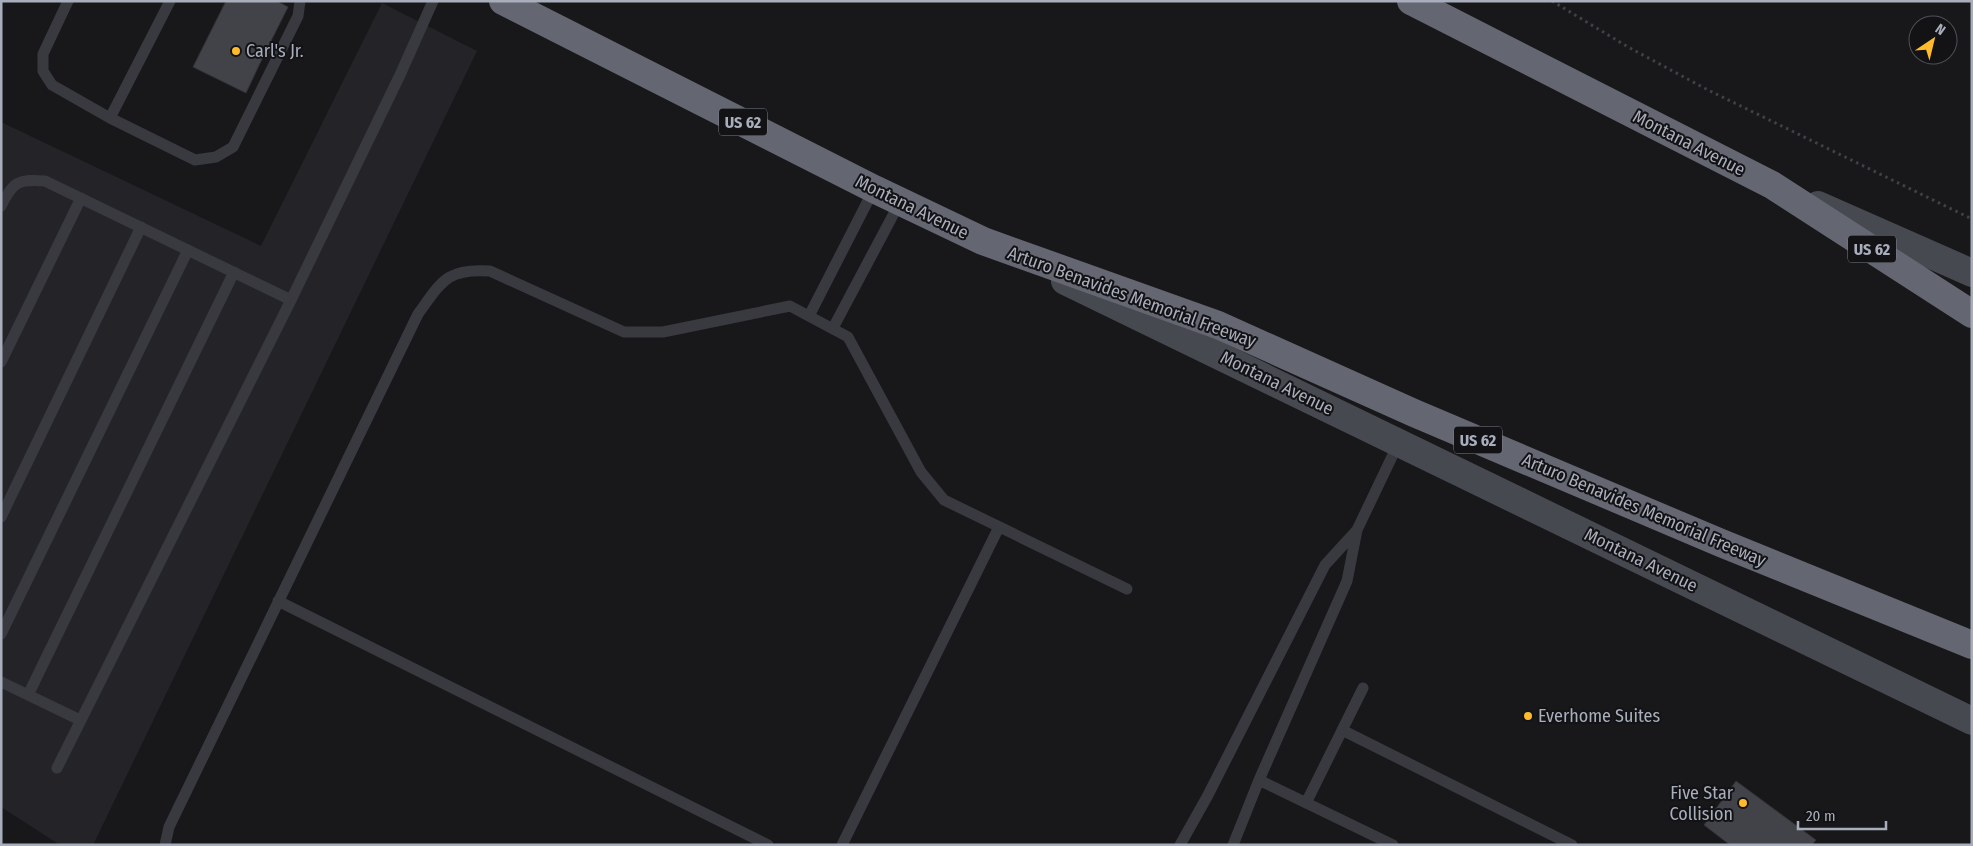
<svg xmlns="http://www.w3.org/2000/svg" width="1973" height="846" viewBox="0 0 1973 846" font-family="'Fira Sans Condensed',sans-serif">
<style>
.built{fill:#242428}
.building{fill:#424348;stroke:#323237}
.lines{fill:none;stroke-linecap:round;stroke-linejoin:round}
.path{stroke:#3e4147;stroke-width:3;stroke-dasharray:2.5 4;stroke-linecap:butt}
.lane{stroke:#393a40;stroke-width:11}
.secondary{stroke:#464950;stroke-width:28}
.highway{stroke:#646771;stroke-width:28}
.poi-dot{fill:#ffbb2b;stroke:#131316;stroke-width:2}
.labels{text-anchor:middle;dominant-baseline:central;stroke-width:4;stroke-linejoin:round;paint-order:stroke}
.shield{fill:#131316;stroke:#7c808a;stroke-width:1}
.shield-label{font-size:16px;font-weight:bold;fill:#a9aebc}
.poi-label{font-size:18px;fill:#a9aebc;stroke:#131316;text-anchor:start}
.street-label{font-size:18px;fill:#a9aebc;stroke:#131316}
</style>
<rect width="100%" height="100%" fill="#18181b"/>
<path class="built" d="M382 3 477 51 93 845H60L1 807V122L261 246Z"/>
<path class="building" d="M226 1H277L288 7 270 43 273 45 267 59 263 57 246 93 193 67Z
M1736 781 1816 840 1812 845H1730L1704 825Z"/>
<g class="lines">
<path class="path" d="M1552 1 1628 47 1708 90 1972 219"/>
<path class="lane" d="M68 1 43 54V71L52 85 110 118 195 160 216 157 233 147 298 16 300 1
M110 118 170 1
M1 206C13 181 19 179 45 181L291 300
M809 316 874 189
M833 328 900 202
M1 362 81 198
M1 517 141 227
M1357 530 1399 442
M278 601 768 845
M1 634 188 250
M1 682 80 720
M28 695 234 272
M1342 730 1572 845
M57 768 291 300 400 75 433 1
M1259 780 1393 845
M1306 803 1363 688
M165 845 169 827 418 314C442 281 447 268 490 271L624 332H663L790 306 848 337 921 472 944 500 1127 589
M842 845 999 527
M1180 845 1207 797 1325 565 1357 530 1347 581 1259 780 1233 845"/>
<path class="secondary" d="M1818 205 1972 273
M1065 281 1972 721"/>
<path class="highway" d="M503 1 874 189 983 241 1218 325 1414 413 1721 543 1972 645
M1411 1 1772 185 1972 314"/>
</g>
<g class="poi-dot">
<circle cx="236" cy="51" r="5"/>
<circle cx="1528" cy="716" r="5"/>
<circle cx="1743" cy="803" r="5"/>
</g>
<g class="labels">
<g class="shield">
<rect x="719" y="108.5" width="48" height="27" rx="4"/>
<rect x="1848" y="235.5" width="48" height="27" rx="4"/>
<rect x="1454" y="426.5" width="48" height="27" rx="4"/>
</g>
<g class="shield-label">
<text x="743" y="122">US 62</text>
<text x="1872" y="249">US 62</text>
<text x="1478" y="440">US 62</text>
</g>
<g class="poi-label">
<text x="246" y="51">Carl's Jr.</text>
<text x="1538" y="716">Everhome Suites</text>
<text x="1733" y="793" text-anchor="end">Five Star<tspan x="1733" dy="21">Collision</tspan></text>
</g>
<g class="street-label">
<text transform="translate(1689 143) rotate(27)">Montana Avenue</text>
<text transform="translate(912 207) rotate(26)">Montana Avenue</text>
<text transform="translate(1132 297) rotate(20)">Arturo Benavides Memorial Freeway</text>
<text transform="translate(1277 383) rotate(26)">Montana Avenue</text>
<text transform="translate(1644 510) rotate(23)">Arturo Benavides Memorial Freeway</text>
<text transform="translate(1641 560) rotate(26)">Montana Avenue</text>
</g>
</g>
<rect width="1973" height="846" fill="none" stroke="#a9aebc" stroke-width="5"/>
<g transform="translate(1933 40) rotate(35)"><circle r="24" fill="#131316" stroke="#4f5158"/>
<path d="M0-4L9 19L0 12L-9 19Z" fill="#ffbb2b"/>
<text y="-8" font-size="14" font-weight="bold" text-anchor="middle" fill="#a9aebc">N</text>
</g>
<path d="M1798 821v8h88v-8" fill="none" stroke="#a9aebc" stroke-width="2.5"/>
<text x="1806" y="821" font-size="15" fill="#a9aebc" stroke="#131316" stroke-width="4" paint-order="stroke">20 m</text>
</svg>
